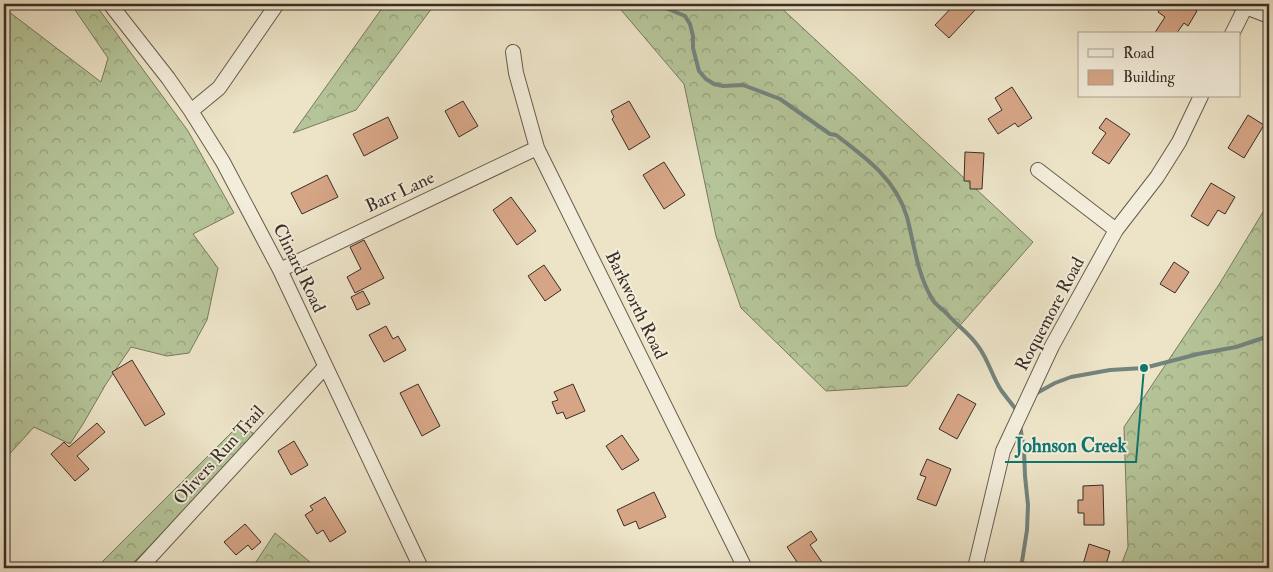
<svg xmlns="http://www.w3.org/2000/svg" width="1273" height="572" viewBox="0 0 1273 572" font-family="'IM FELL Double Pica',serif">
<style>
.forest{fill:url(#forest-crowns);stroke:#777a60}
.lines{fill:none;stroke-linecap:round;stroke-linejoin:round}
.stream{stroke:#73847d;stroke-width:4}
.building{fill:#d6a586;stroke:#392e26}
.street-casing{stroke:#665c4e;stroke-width:16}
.street{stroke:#f3eddb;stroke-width:14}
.labels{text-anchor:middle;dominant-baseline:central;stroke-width:4;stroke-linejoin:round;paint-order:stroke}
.street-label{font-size:18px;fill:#392e26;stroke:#f3eddb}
.leader{fill:none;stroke:#0f766e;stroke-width:2}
.callout-dot{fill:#0f766e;stroke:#f3eddb;stroke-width:2}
.callout-label{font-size:19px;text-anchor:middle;font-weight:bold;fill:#0f766e;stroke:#f3eddb;stroke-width:4;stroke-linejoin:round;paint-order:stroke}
</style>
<defs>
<pattern id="forest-crowns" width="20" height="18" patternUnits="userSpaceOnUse" patternTransform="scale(1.25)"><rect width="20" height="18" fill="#b5c599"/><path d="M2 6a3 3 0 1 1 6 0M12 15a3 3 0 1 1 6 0" fill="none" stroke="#94a07d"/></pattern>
</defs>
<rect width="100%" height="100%" fill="#ede4c8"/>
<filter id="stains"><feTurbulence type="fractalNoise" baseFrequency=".004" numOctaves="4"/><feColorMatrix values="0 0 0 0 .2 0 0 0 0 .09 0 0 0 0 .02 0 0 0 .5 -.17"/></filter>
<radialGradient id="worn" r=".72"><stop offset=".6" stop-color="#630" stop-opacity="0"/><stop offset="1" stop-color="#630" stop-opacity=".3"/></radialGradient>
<path class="forest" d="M71 4H95L188 131 234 213 193 234 218 268 207 320 189 353 167 356 131 347 106 384 83 424 70 444 34 427 4 460V8L101 82 108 58Z
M385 4H435L356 110 293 133Z
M616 4H777L1033 242 907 386 826 391 741 308 716 236 684 84Z
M1269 202V568H1120L1128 547 1124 427 1220 283Z
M239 425 258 436 128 568H96Z
M275 533 310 562 314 568H252Z"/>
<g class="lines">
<path class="stream" d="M656 4 685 16 690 24 693 36V48L699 71 706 79 714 84 723 86 743 85 780 99 830 134 836 135C865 157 896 179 907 217 914 244 917 272 931 297 935 306 944 309 949 316 958 326 970 334 978 346 988 359 992 376 1001 390 1006 397 1012 404 1017 411
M1035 394 1055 383 1071 377 1110 370 1144 368 1198 354 1236 347 1269 336
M1020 425 1024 450 1025 476 1028 505 1027 530 1021 568"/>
</g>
<path class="building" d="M955 4H969L975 10 949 38 935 25Z
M1163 4H1187L1197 11 1188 26 1184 23 1176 34H1154L1165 17 1158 12Z
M1012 87 1032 118 1018 127 1015 123 998 134 988 119 1002 110 995 98Z
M463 101 478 126 459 137 445 111Z
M629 101 650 137 629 150 612 119 614 117 611 111Z
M1248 115 1264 125 1244 158 1228 148Z
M388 117 398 138 364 156 353 134Z
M1106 118 1130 134 1109 164 1092 153 1106 133 1099 128Z
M965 152 984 153 982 189H970V181H964Z
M664 162 685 195 664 209 643 175Z
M327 175 338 197 302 214 291 193Z
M1211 183 1235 197 1225 214 1218 210 1208 226 1191 216Z
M511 197 536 231 517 245 493 210Z
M364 240 384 278 355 293 347 277 361 269 350 247Z
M1174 262 1189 272 1175 293 1160 284Z
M544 265 561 290 545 301 528 276Z
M363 291 370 304 357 310 351 297Z
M386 326 393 339 398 336 406 350 384 362 369 335Z
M132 360 165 414 145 426 112 372Z
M418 384 440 426 422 436 400 393Z
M573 384 585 411 566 419 563 412 557 414 552 402 558 400 554 392Z
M958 394 976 404 957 439 939 429Z
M97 423 105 432 77 456 89 469 75 481 51 454 64 442 69 447Z
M622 435 639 460 622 470 606 446Z
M294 441 308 465 291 475 278 451Z
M927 459 951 469 936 506 917 499 926 477 920 475Z
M1103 485 1104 525H1084V513H1078V500H1083V486Z
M654 492 666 517 639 529 636 521 624 526 617 510Z
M325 497 346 532 330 542 323 530 317 534 305 515 313 510 310 506Z
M245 524 261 542 252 550 248 545 236 555 224 542Z
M811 531 817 540 810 545 826 568H801L787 547Z
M1089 544 1110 551 1105 568H1082Z"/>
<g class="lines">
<defs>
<path id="street" d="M110 4 168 78 191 111 223 162 280 270 421 568
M1238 4 1269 16
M1232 34 1245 8
M513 52 516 73 537 148 745 568
M191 111 219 88 277 4
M1038 170 1116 230
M280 270 537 148
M140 568 325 367
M975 568 1003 451 1052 346 1116 230 1157 177 1179 142 1201 96"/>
</defs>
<use href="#street" class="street-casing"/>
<use href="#street" class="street"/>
</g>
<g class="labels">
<g class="street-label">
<text transform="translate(400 192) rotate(-25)">Barr Lane</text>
<text transform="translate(299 268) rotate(64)">Clinard Road</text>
<text transform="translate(636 305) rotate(64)">Barkworth Road</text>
<text transform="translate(1050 314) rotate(-62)">Roquemore Road</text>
<text transform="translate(219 455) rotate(-48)">Olivers Run Trail</text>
</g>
</g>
<path class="leader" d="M1144 368L1136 462H1005"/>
<circle class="callout-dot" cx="1144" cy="368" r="5"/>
<g class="callout-label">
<text x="1071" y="452">Johnson Creek</text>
</g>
<rect width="1273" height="572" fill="none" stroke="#ede4c8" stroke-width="20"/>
<rect x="5" y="5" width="1263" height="562" fill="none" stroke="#392e26" stroke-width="2.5"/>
<rect x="10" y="10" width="1253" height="552" fill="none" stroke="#392e26"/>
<rect x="1078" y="32" width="162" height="65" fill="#f3eddb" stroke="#a9a193"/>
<rect x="1088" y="49" width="25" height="8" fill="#f3eddb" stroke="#a9a193"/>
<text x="1123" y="58" font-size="15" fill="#392e26">Road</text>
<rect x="1088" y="70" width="25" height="15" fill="#d6a586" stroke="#a9a193"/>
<text x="1123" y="82" font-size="15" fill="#392e26">Building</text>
<rect width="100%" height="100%" filter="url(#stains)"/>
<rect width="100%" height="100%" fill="url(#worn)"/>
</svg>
